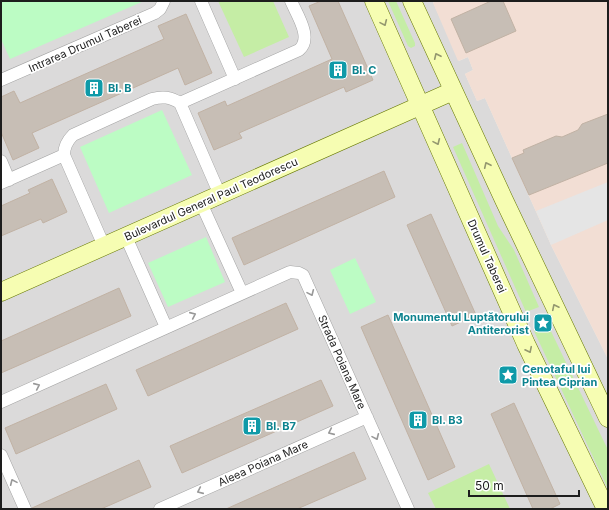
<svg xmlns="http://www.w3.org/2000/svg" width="609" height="510" viewBox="0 0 609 510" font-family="Inter,sans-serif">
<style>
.residential{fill:#dbdada}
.military{fill:#f2ded4}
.grass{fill:#c5eda5}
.park{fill:#bcfcc4}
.parking{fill:#e5e5e5}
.building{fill:#c7beb5;stroke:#c1b2a4}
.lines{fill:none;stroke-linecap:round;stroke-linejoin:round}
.minor-casing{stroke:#a4a4a4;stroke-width:13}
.secondary-casing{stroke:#667800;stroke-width:19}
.minor{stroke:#fff;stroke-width:12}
.secondary{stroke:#f6fdb2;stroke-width:18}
.oneway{stroke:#94986f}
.oneway2{stroke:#999}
.labels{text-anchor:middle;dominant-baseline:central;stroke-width:3.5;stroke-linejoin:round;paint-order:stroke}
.street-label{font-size:11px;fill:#1d1d1d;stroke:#fff}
.culture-label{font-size:11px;font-weight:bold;fill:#0d838f;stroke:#fff;text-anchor:start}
</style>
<rect width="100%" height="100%" fill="#efebe2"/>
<path class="residential" d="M1 1H436L433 2 459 61 468 57 473 70 465 74 477 101 485 98 551 245 608 359V509H1Z"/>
<path class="military" d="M436 1H608V359L551 245 485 98 477 101 465 74 473 70 468 57 458 61 433 3Z"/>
<path class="grass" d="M218 1H273L289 37 244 57Z
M388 1H396L415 43V46L411 48 408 46Z
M462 143 498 226 514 250 539 307 526 312 453 147Z
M548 325 608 450V489L534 331Z
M489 464 510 509H436L428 493Z"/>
<path class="park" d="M1 1H144L10 59 1 39Z
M162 110 192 175 109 213 80 147Z
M206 237 225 282 168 307 148 263Z
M355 258 376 302 350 314 330 270Z"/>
<path class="parking" d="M608 182V220L551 245 536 211Z"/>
<path class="building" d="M321 1H338L373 80 346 92 344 87 239 133 242 138 214 150 198 113 225 101 227 106 332 59 309 6Z
M491 1H503L516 31 466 53 451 19Z
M186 14 212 73 185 85 178 68 32 133 39 148 13 160 1 132V97L14 91 20 103 164 39 158 26Z
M608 114V163L529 195 512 158 524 153 523 150 556 136 562 137 578 130 582 124Z
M384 171 395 197 244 265 232 238Z
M52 179 67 212 43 223 41 219 1 236V206L30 193 28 190Z
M431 214 476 315 452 326 407 225Z
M119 288 131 316 1 373V341Z
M286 303 298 329 148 396 136 370Z
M388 315 455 467 428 480 361 327Z
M321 380 333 406 182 473 170 446Z
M106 384 117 409 16 454 5 428Z
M514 403 560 504 550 509H533L491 414Z
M354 452 366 479 297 509H226Z
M139 460 151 487 101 509H32V508Z"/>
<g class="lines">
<defs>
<path id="minor" d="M201 1 235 79
M1 80 155 13 160 9 164 1
M180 103 299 50C313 38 297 15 291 1
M1 161 9 180
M1 183 64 155
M201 203 242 293
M126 237 166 327
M104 246 64 155C64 147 67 141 73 135L152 99C163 96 170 97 180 103L220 195
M1 402 290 272 299 273 303 275 408 509
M1 455 25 509
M160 509 367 417"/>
<path id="secondary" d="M374 1 526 344 606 509
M412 1 504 200 608 418
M1 292 453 91"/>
</defs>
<use href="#minor" class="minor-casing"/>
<use href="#secondary" class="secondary-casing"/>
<use href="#minor" class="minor"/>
<use href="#secondary" class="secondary"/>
</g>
<defs><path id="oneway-chevron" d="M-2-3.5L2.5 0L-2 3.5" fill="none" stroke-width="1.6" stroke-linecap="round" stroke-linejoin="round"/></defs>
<g class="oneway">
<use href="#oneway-chevron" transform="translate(384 23) rotate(66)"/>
<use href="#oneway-chevron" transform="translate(437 56) rotate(-115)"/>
<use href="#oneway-chevron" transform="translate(437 142) rotate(66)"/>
<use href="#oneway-chevron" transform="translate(487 165) rotate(-115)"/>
<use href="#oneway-chevron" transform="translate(555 307) rotate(-116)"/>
<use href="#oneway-chevron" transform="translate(529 350) rotate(64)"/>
</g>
<g class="oneway2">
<use href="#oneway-chevron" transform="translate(311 293) rotate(66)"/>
<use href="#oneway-chevron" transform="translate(193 315) rotate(-24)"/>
<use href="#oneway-chevron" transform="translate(37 386) rotate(-24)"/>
<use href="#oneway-chevron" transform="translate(331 432) rotate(156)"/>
<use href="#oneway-chevron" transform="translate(376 437) rotate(66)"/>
<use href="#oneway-chevron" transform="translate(13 482) rotate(-114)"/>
<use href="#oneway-chevron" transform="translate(200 491) rotate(156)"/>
</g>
<defs>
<symbol id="building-square" viewBox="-11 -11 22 22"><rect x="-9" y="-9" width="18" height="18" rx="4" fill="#0f9aa8" stroke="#fff"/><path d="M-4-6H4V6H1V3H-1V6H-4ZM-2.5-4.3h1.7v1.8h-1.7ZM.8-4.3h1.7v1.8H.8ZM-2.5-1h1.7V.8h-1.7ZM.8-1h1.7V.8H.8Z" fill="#fff"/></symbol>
<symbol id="sight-square" viewBox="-11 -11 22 22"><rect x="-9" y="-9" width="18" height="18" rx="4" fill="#0f9aa8" stroke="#fff"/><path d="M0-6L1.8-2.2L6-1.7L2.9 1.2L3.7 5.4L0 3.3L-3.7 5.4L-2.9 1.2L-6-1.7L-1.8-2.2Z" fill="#fff"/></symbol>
</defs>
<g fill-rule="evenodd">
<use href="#building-square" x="327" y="59" width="22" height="22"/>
<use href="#building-square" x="83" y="77" width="22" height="22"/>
<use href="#sight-square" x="532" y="312" width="22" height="22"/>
<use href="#sight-square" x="497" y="364" width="22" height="22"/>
<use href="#building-square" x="407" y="409" width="22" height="22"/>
<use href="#building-square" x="241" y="415" width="22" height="22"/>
</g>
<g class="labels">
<g class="street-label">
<text transform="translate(85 44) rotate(-24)">Intrarea Drumul Taberei</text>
<text transform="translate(211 199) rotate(-24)">Bulevardul General Paul Teodorescu</text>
<text transform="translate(487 256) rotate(66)">Drumul Taberei</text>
<text transform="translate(342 362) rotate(66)">Strada Poiana Mare</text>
<text transform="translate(263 463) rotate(-24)">Aleea Poiana Mare</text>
</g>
<g class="culture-label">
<text x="352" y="70">Bl. C</text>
<text x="108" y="88">Bl. B</text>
<text x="529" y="317" text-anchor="end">Monumentul Luptătorului<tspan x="529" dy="13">Antiterorist</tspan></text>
<text x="522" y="369">Cenotaful lui<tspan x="522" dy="13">Pintea Ciprian</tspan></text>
<text x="432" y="420">Bl. B3</text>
<text x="266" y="426">Bl. B7</text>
</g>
</g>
<rect width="609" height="510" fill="none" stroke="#1d1d1d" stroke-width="4"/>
<path d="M469 490v6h110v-6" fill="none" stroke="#1d1d1d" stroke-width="2"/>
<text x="475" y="490" font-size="12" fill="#1d1d1d" stroke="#ffffff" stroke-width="3" paint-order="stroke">50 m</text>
</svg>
